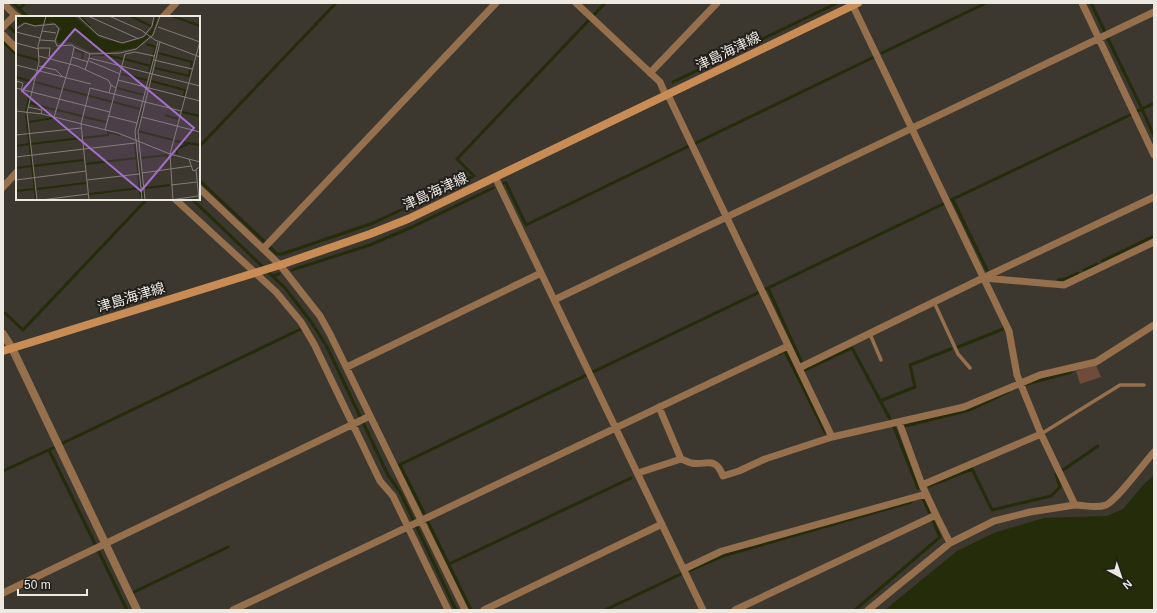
<svg xmlns="http://www.w3.org/2000/svg" width="1157" height="613" viewBox="0 0 1157 613" font-family="Helvetica,'Noto Sans JP',sans-serif">
<style>
.green{fill:#704a3b}
.water{fill:#242c09}
.lines{fill:none;stroke-linecap:round;stroke-linejoin:round}
.stream{stroke:#242c09;stroke-width:3}
.service{stroke:#966f4d;stroke-width:3.5}
.minor{stroke:#966f4d;stroke-width:7}
.tertiary{stroke:#966f4d;stroke-width:8}
.secondary{stroke:#ca8c55;stroke-width:8}
.labels{text-anchor:middle;dominant-baseline:central;stroke-width:4;stroke-linejoin:round;paint-order:stroke}
.street-label{font-size:14px;fill:#ece9e3;stroke:#211f1b}
.inset-river{fill:none;stroke:#242c09;stroke-width:2}
.inset-road{fill:none;stroke:#827e77;stroke-width:1}
.view{fill:#a36ecc;fill-opacity:0.15;stroke:#a36ecc;stroke-width:2}
.inset-edge{fill:none;stroke:#ece9e3;stroke-width:2}
</style>
<rect width="100%" height="100%" fill="#3c372f"/>
<path class="green" d="M1096 365 1101 377 1080 384 1076 371Z"/>
<path class="water" d="M1154 475V610H885L957 551 994 533 1044 518 1107 516 1123 509 1145 483Z"/>
<g class="lines">
<path class="stream" d="M13 3 28 17
M1091 3 1105 32
M19 9 25 3
M594 15 605 3
M3 21 17 34
M1108 39 1142 109 1138 111
M3 42 17 55
M882 53 986 3
M673 82 837 3
M1154 103 1142 109 1154 136
M696 143 874 57
M199 147 336 3
M199 180 265 242
M504 183H506L526 225 689 146
M192 199 285 288 312 323 327 347 388 475 400 492 456 610
M951 200 1130 115
M953 200 987 270
M270 247 277 254H282L373 223 474 176 457 159 588 21
M1102 261 1154 236
M292 270 370 245 412 227 493 188
M1084 270 1097 264
M273 276 279 274
M1058 280 1065 279 1078 273
M768 288 801 361
M5 313 23 330 147 199
M958 347 1003 329
M779 354 785 351 825 432
M805 370 852 348 890 419
M1027 384 1071 372
M880 401 915 387 910 365 951 349
M905 426 970 410 1008 392
M894 427 918 488
M63 443 301 329
M49 450 95 544
M399 465 943 204
M400 465 424 513
M1063 470 1098 446
M3 471 53 448
M929 486 972 469 992 510 1051 496 1060 487 1056 474
M923 498 929 512
M428 522 471 610
M98 550 127 610
M449 564 631 478
M689 571 723 556 911 502
M134 592 228 547
M605 610 681 574
M855 610 940 537 933 521"/>
<path class="service" d="M934 302 958 354 970 368
M870 334 881 360
M1041 434 1120 385H1144"/>
<path class="minor" d="M3 3 15 15
M576 3 660 82 666 96
M1082 3 1154 155
M853 6 1009 331 1017 375 1041 434 922 485
M163 17 176 3
M3 27 15 15 18 17
M3 35 17 49
M650 73 717 3
M668 95 832 437
M495 177 703 610
M3 187 17 172
M199 188 280 265 320 316 330 334 465 610
M175 199 276 292 301 322 314 344 380 481 393 496 448 610
M263 249 496 3
M984 278 1064 285 1154 242
M554 300 1154 12
M347 367 541 273
M799 368 983 278 1154 197
M1041 434 1075 505C1085 505 1096 509 1106 505 1116 501 1145 462 1154 452
M681 459C684 460 688 462 691 463 706 466 715 455 723 476L739 471 765 459 832 437 964 407 1040 375 1096 362 1154 325
M638 473 681 459 659 407
M936 515 950 543 994 521 1030 512 1075 505
M684 569 722 551 926 494
M3 593 370 416
M233 610 788 346
M484 610 662 524
M735 610 936 515 922 485 899 422
M868 610 950 543"/>
<path class="tertiary" d="M3 334 12 348 137 610"/>
<path class="secondary" d="M3 351 280 265 370 234 408 219 858 3"/>
</g>
<g class="labels">
<g class="street-label">
<text transform="translate(728 51) rotate(-26)">津島海津線</text>
<text transform="translate(435 191) rotate(-25)">津島海津線</text>
<text transform="translate(131 297) rotate(-17)">津島海津線</text>
</g>
</g>
<g transform="translate(16 16)">
<rect width="184" height="184" fill="#3c372f"/>
<path d="M0 0H58L84 22 107 28 129 21 137 12 139 0H142L136 18 120 32 92 36H74L54 26 42 27 41 22 45 12 37 6 19 9 7 6 0 11Z" fill="#242c09"/>
<path class="inset-river" d="M64 0 74 10M114 0 135 10M156 0 184 10M130 28 140 31 137 40M59 34 67 37 66 43M142 37 176 46 175 51M0 38 22 44M74 41 75 39H91L107 43M108 43 135 50M139 52 173 60 174 54M133 56 137 41M105 58 131 64M0 61 17 66M135 65 169 74 168 80M19 66 45 73M101 72 128 79M47 73 124 93M14 87 39 94M41 94 66 100M10 95 14 77M166 96 184 100M10 98 20 184M149 99 162 103M68 101 90 106M13 106 37 102M122 115 157 124M67 122 92 119V116L104 119M121 122 126 91M159 125 184 129M15 128 65 122M119 128 122 157M0 130 13 128M122 137 128 184M161 138V133L172 128M125 142 151 139V142M70 148 120 142M17 150 67 144M0 152 16 150M122 159 125 182M129 172 154 169M21 173 70 167M0 175 18 173M73 178 124 172"/>
<path class="inset-road" d="M62 0 82 19 106 27 127 21 136 10 138 0M72 0 123 23M93 0 125 14 139 24 184 41M142 11 184 26M0 13 9 7 19 10 39 8 43 13 39 25M26 15 40 17M0 16 24 22M24 24 39 25 41 30 56 29 58 31 56 41M0 27 23 33M58 31 74 38 73 42M23 32H34L33 41M74 38 104 37 120 33 137 19 144 0M23 40 61 50 92 64 95 69M138 44 176 53M73 45 104 58M0 49 75 68M23 50 40 54 47 61M69 54 73 42 184 70M102 64 184 85M0 65 7 67 5 74M0 72 94 96M74 72 165 95M93 77 95 69 100 72M12 91 26 94 25 98M0 95 26 98 102 117 154 138 184 146M93 100 121 107M38 101 56 41 72 46M126 101 184 116M65 108 73 184M65 108 74 72M89 114 109 38 119 36 138 40M0 119 65 112M0 141 119 127M173 143 177 155 180 154M126 157 175 150M0 164 70 155M71 164 123 158M155 169 181 166M125 172 126 184M128 172H125L119 115 142 26M21 184 11 96 23 46 22 30 30 0M25 184 72 178M129 184 122 116 144 26M154 184 182 180M157 184 154 138 184 25M183 184 180 153 184 151"/>
<path class="view" d="M59 13 178 112 125 175 6 75Z"/>
<rect width="184" height="184" class="inset-edge"/>
</g>
<rect width="1157" height="613" fill="none" stroke="#ece9e3" stroke-width="8"/>
<g transform="translate(1121 577) rotate(140)" stroke="#211f1b" stroke-width="3" paint-order="stroke">
<path d="M0-3L7 15L0 10L-7 15Z" fill="#ece9e3"/>
<text y="-6" font-size="11" font-weight="bold" text-anchor="middle" fill="#ece9e3">N</text>
</g>
<path d="M18 589v6h69v-6" fill="none" stroke="#ece9e3" stroke-width="2"/>
<text x="24" y="589" font-size="12" fill="#ece9e3" stroke="#211f1b" stroke-width="3" paint-order="stroke">50 m</text>
</svg>
